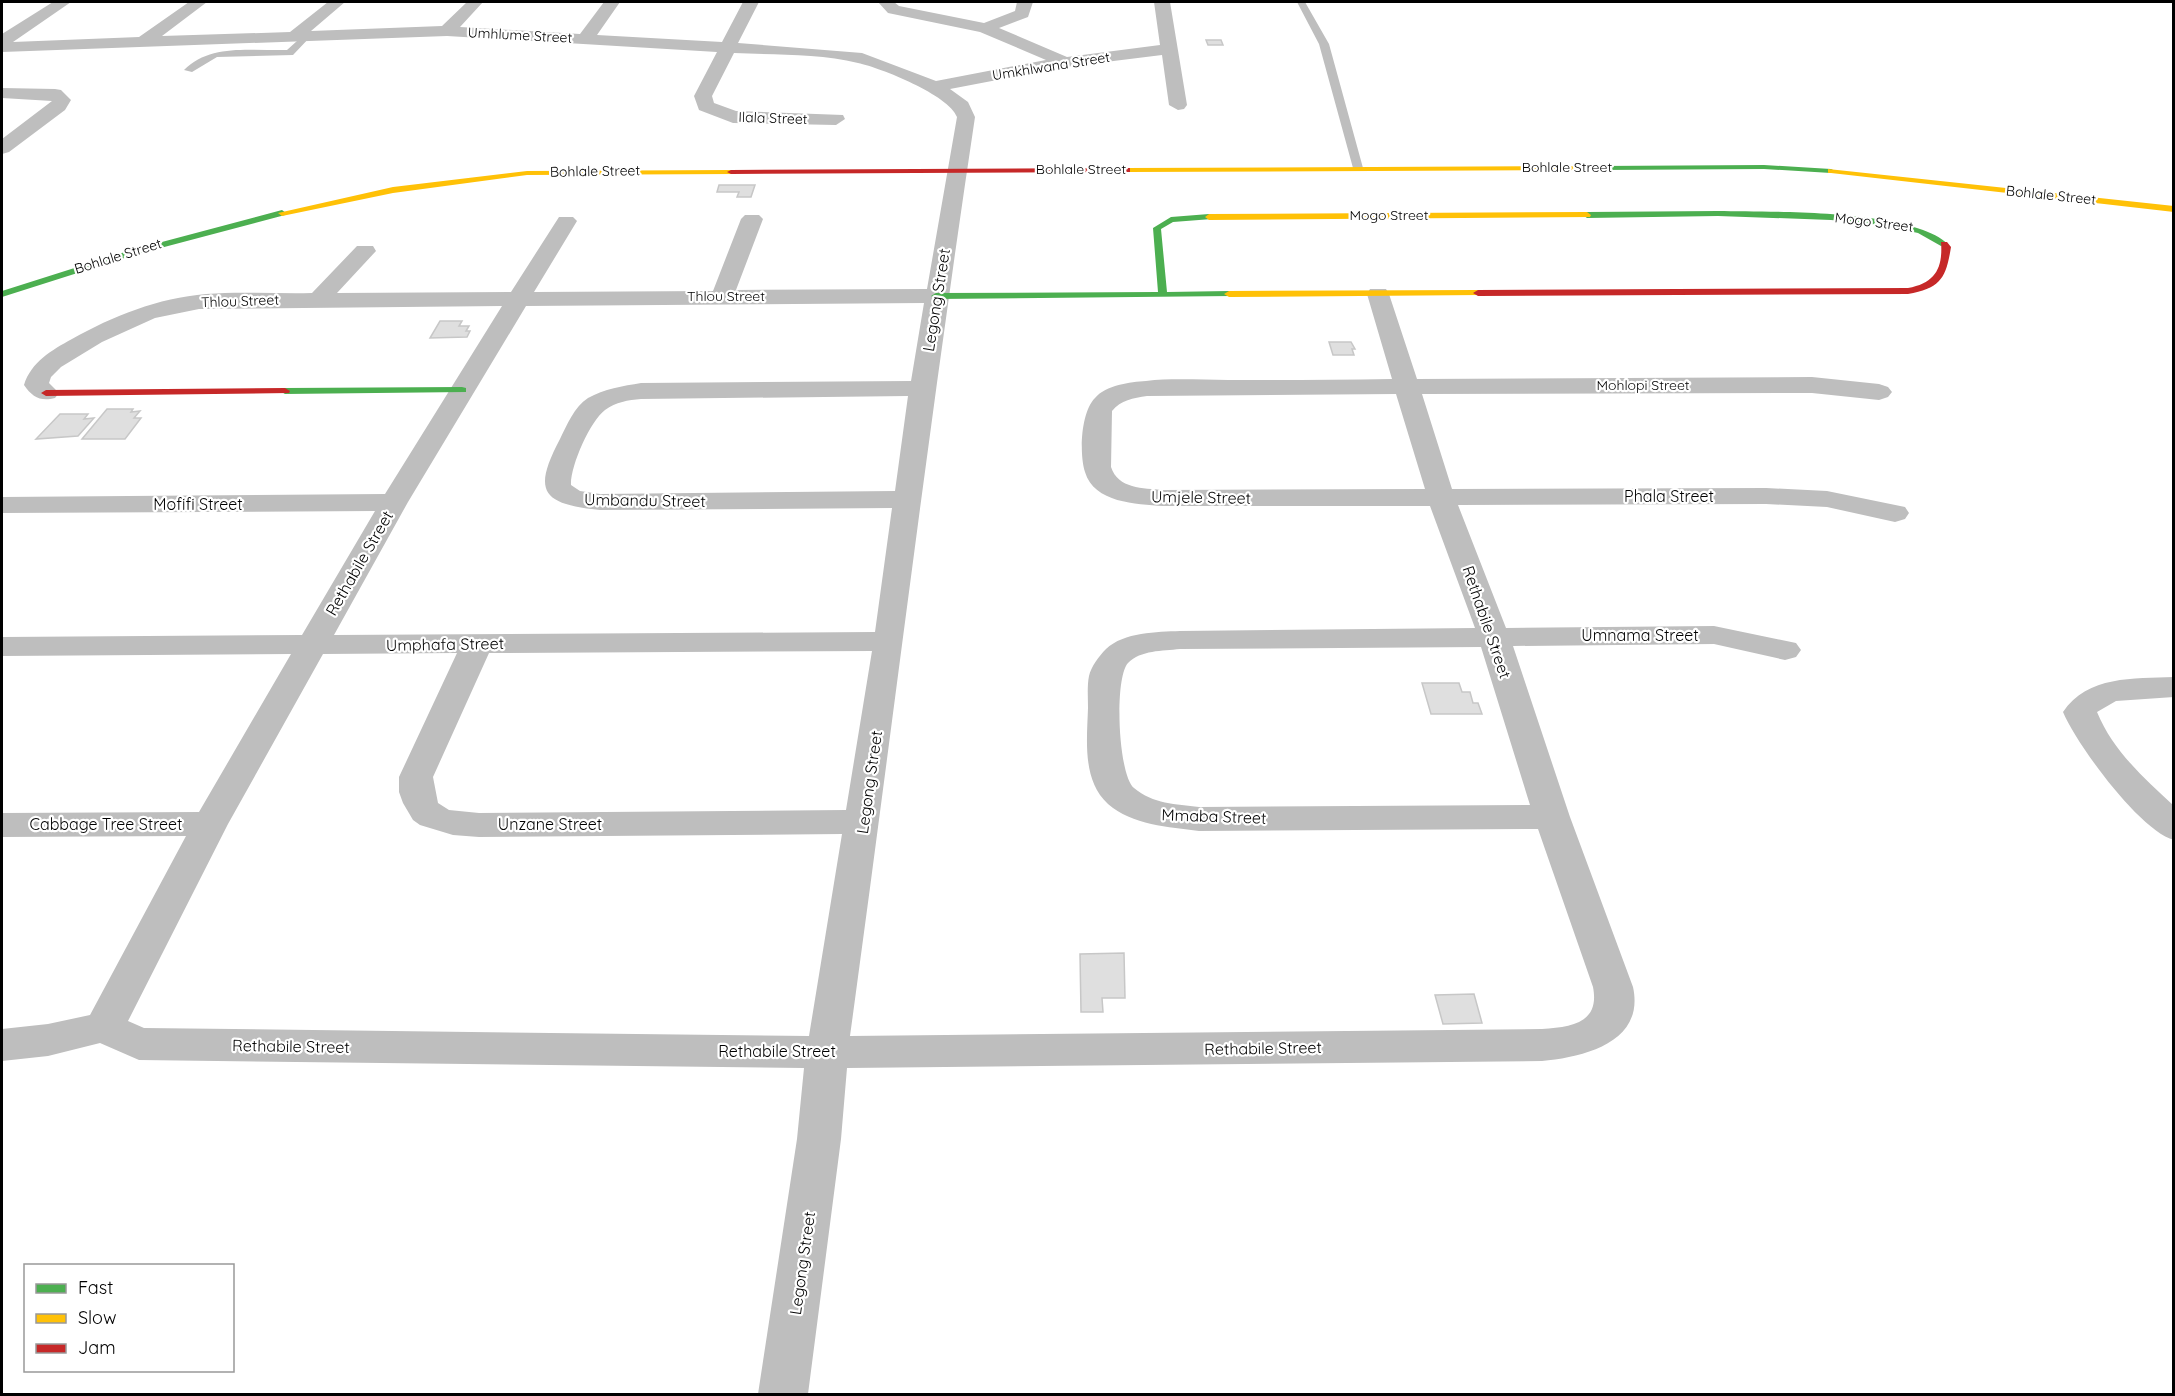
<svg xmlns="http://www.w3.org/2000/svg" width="2175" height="1396" viewBox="0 0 2175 1396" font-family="Quicksand,sans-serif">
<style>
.building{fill:#dfdfdf;stroke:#c7c7c7;stroke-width:1.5}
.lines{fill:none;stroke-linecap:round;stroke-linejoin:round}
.lane{fill:#bebebe;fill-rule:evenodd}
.street{fill:#bebebe;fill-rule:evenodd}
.fast{fill:#4caf50;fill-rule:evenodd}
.slow{fill:#ffc107;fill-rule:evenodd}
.jam{fill:#c62828;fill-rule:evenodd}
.labels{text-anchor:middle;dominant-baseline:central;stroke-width:4.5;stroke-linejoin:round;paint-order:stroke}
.far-street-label{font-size:14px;fill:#000;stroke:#fff}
.street-label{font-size:16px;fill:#000;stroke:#fff}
</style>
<rect width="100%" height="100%" fill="#fff"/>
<path class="building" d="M1206 40H1221L1223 45H1208Z
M719 185H755L751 197H737L739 192H717Z
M440 321H462L459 326H469L466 331H470L467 337 430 338Z
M1329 342H1351L1355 349H1352L1354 355H1333Z
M107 409H133L131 412 140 411 134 418H141L125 439H82Z
M60 414H88L84 419 94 418 78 436 36 439Z
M1422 683H1459L1462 692H1470L1473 703H1478L1482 714H1431Z
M1124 953 1125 998H1102L1103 1012H1081L1080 954Z
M1474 994 1482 1023 1443 1024 1435 995Z"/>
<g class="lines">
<path class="lane" d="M1297 2H1305L1329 44 1363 168 1362 170 1353 168 1319 44Z
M307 32 312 35 293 55 217 57 192 72 184 70C210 43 252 51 287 50Z"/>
<path class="street" d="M53 2H71L13 42 139 37 189 2H207L162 36 290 32 328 2H345L311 31 442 26 467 2H483L460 27 580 34 604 2H620L597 35 722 42 743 2H759L738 43 862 53 936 81 1046 60 980 32 888 13 878 2H894L899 6 984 23 1015 11 1017 2H1033L1028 17 999 28 1067 57 1160 45 1154 2H1170L1187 105 1184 109 1178 110 1169 105 1162 55 1065 67 950 89 968 102 975 117C929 423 892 730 850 1036L1542 1029C1572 1027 1600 1023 1593 987L1538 829 1199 831C1169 827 1132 825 1108 804 1082 780 1087 740 1088 708 1088 698 1087 686 1089 676 1091 667 1099 656 1106 649 1124 632 1157 632 1180 631L1475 628 1430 506H1163C1136 504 1094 503 1085 472 1079 453 1081 412 1095 398 1106 385 1130 382 1146 381 1172 378 1201 380 1228 380 1282 380 1337 380 1392 379L1367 294 1370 289H1386L1389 294 1417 379 1812 377 1879 384 1888 387 1892 392 1888 397 1879 400 1812 393 1422 394 1452 489 1766 488 1827 491 1905 507 1909 513 1905 519 1895 522 1827 507 1766 504 1458 505 1506 628 1714 626 1796 643 1801 650 1796 657 1785 660 1714 644 1513 646 1570 817 1633 987C1645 1042 1585 1057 1542 1061L847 1068 841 1139 808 1394H758L797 1139 804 1068 139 1060 100 1043 48 1056 2 1061V1029L48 1024 90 1015 186 836 2 837V813L199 812 291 654 2 656V637L302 635 375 511 2 513V497L385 494 502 306 199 309 155 318 102 342 61 367 51 377 49 383 59 393 55 398C41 402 32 397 24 385 31 362 52 350 72 339 113 316 158 298 206 294 241 291 277 294 312 293L357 246H373L376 251 337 293 511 292 559 217H573L577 221 534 292 713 291 741 219 745 215H759L763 219 736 290 927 289 957 117C949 95 881 68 858 63 819 53 774 55 734 53L712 96 714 103 736 111 843 115 845 119 836 125 733 123 699 110 694 96 717 52 447 36 2 52V34ZM924 303 911 381 641 383C623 386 604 389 588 398 574 407 567 425 560 439 532 492 542 504 600 510L892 508 875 632 334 635 408 502 526 306ZM1396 394 1425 489 1163 490C1143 488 1118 489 1111 467L1112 411C1121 400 1133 398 1147 396ZM908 396 895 491 600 494 580 491 571 485C570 467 590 421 605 410 616 402 628 400 641 399ZM1481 647 1530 805 1199 807C1176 804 1153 804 1134 788 1118 775 1114 678 1128 663 1141 650 1162 651 1180 649ZM872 651 846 810 479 813 449 810 438 803 433 777 489 653ZM457 653 399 777V792L403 803 413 820 420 825 453 835 479 837 842 834 809 1036 144 1028 128 1021 228 824 323 654Z
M2 88 55 89 61 90 71 100 65 110 9 152 2 154V139L52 101 2 98Z
M2174 677V697L2116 701 2097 712C2113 751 2144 778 2174 806V840C2140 831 2077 745 2063 712 2088 675 2133 679 2174 677Z"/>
<path class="fast" d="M1764 165 1831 169 1835 171 1831 173 1764 169 1599 170 1595 168 1599 166Z
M282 210 286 213 285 215 134 255 2 297V291L128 251Z
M1718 211C1771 212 1910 209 1948 244L1941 246 1918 233 1881 225 1831 220 1718 216 1587 218 1583 215 1587 212Z
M1209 214 1212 215V219L1173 222 1161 229 1167 292 1229 291 1232 292V296L936 299 931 296 936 293 1158 292 1153 228 1171 217Z
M462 387 466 388V392L285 394 280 391 285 388Z"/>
<path class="slow" d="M1599 166H1602V170L1127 172 1123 170 1127 168Z
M1828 169 2174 206V212L1831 173H1828Z
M731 170 735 172 734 174 527 175 393 193 282 216 278 213 393 187 527 171Z
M1587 212 1591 215 1590 217 1209 220 1205 217 1209 214Z
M1478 290 1483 293 1481 295 1229 297 1224 294 1229 291Z"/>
<path class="jam" d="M1127 168H1130V172L731 174 727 172 731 170Z
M1941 242H1947L1951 247C1946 278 1941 288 1908 294L1478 296 1473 293 1478 290 1908 288C1936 283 1943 267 1941 242Z
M285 388 290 391 289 393 46 396 41 393 46 390Z"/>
</g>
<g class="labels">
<g class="far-street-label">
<text transform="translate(520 35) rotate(3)">Umhlume Street</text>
<text transform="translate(1051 66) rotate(-9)">Umkhlwana Street</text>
<text transform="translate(773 118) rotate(2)">Ilala Street</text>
<text x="1567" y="167">Bohlale Street</text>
<text x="1081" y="169">Bohlale Street</text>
<text transform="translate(595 171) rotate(-1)">Bohlale Street</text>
<text transform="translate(2051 195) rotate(6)">Bohlale Street</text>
<text x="1389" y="215">Mogo Street</text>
<text transform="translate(1874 222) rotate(7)">Mogo Street</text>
<text transform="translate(118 256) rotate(-17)">Bohlale Street</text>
<text x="726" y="296">Thlou Street</text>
<text transform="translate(240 301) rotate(-2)">Thlou Street</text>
<text x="1643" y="385">Mohlopi Street</text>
</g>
<g class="street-label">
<text transform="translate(936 300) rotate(-81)">Legong Street</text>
<text x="1669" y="496">Phala Street</text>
<text transform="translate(1201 497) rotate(1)">Umjele Street</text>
<text transform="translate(645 500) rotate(1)">Umbandu Street</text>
<text x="198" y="504">Mofifi Street</text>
<text transform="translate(359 563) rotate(-60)">Rethabile Street</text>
<text transform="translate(1487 622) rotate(71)">Rethabile Street</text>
<text x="1640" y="635">Umnama Street</text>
<text transform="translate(445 644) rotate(-1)">Umphafa Street</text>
<text transform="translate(869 782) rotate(-82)">Legong Street</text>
<text transform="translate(1214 816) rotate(2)">Mmaba Street</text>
<text x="106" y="824">Cabbage Tree Street</text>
<text x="550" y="824">Unzane Street</text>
<text transform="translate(291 1046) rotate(1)">Rethabile Street</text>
<text transform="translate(1263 1048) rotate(-1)">Rethabile Street</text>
<text x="777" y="1051">Rethabile Street</text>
<text transform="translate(802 1263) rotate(-82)">Legong Street</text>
</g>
</g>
<rect width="2175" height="1396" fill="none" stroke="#000000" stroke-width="6"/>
<rect x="24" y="1264" width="210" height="108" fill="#ffffff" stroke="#999999" stroke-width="1.5"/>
<rect x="36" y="1284" width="30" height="9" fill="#4caf50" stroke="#999999" stroke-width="1.5"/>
<text x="78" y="1294" font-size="18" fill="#000000">Fast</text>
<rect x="36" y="1314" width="30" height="9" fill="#ffc107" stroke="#999999" stroke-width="1.5"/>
<text x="78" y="1324" font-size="18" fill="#000000">Slow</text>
<rect x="36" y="1344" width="30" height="9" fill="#c62828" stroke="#999999" stroke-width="1.5"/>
<text x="78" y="1354" font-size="18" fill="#000000">Jam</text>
</svg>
